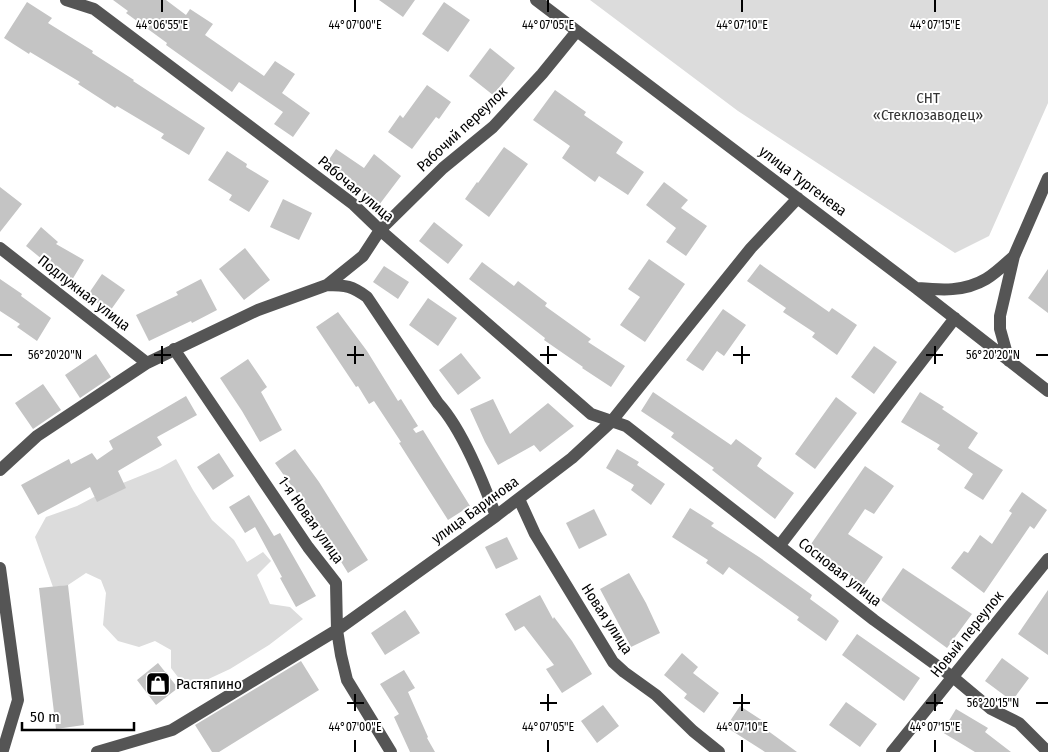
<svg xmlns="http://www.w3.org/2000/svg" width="1048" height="752" viewBox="0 0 1048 752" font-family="'Fira Sans Condensed',sans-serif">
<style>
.green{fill:#dcdcdc}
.building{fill:#c4c4c4}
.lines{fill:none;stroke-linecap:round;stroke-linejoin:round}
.minor{stroke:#555;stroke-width:12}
.ticks{fill:none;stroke:#000;stroke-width:2}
.labels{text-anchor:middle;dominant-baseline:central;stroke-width:4;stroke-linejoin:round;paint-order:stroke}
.park-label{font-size:15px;fill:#333;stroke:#fff}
.street-label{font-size:15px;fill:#000;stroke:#fff}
.poi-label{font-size:15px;fill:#000;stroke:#fff;text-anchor:start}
.ticks-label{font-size:12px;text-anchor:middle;fill:#000;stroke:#fff;stroke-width:4;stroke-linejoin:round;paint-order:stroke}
</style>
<rect width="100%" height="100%" fill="#fff"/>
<path class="green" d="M590 0H1048V103L989 236 955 253 738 111Z
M176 459 193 490 212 520 234 540 247 562 263 552 271 561 257 575 270 604 290 607 303 619 269 645 230 669 187 689 171 668V650L155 641 139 647 118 641 103 625 106 593 101 580 86 573 68 585 53 587 35 537 46 517 77 506 113 487 160 468Z"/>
<path class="building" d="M113 0H166L186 15 190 9 213 24 205 35 264 76 275 61 295 74 282 93 310 113 293 137 274 124 283 112 239 82 232 92 166 45 167 43 126 13 128 11Z
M379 0H415L403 17Z
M27 2 52 18 48 23 93 51 92 53 134 80 133 81 205 128 189 155 161 138 164 134 117 106 115 108 78 84 80 82 30 52 29 54 4 38Z
M444 2 470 20 448 52 422 34Z
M490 48 515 68 493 95 469 76Z
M427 85 451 102 439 119 436 117 412 149 388 132 400 115 403 118Z
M555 90 586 112 584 115 623 142 616 153 644 172 628 195 599 176 595 182 562 158 570 146 533 120Z
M504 147 528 164 489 217 465 199 477 182 478 183Z
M336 149 364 168 374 154 401 176 379 205 326 164Z
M227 151 247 164 246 167 269 181 249 212 229 200 232 195 208 180Z
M664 182 688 200 681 208 707 226 686 256 666 242 676 228 646 205Z
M0 187 22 204 0 232Z
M283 199 312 213 299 240 270 227Z
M434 222 463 245 448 264 419 241Z
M41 227 58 242 56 244 84 260 72 280 54 269 26 246Z
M245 248 270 280 244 300 219 269Z
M649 259 685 284 645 342 620 325 640 297 628 289Z
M482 262 514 286 518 281 547 303 545 306 591 339 588 342 625 366 611 387 582 368 583 367 544 340 545 338 469 279Z
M760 264 829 312 832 308 857 325 837 355 812 337 815 333 783 312 786 308 747 281Z
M384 266 409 282 398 299 373 282Z
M1048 269V313L1028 298Z
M102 274 125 290 110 311 87 296Z
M0 279 22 294 21 296 51 318 37 341 17 327 20 324 0 311Z
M201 279 217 310 192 323 191 321 149 341 136 315 178 295 176 292Z
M428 298 457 318 438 346 409 325Z
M723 309 746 325 724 356 717 351 703 371 686 360Z
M338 312 367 351 398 401 401 399 418 426 413 429 416 433 423 430 470 506 448 520 399 443 401 442 374 401 369 404 358 386 356 387 316 327Z
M874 346 897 362 874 394 851 377Z
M461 353 481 378 458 395 439 370Z
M96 354 111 377 80 398 65 375Z
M248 359 267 387 261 392 282 430 260 442 242 411 220 378Z
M43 384 61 410 33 429 15 403Z
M653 392 731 445 736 439 762 458 757 466 794 493 775 519 712 470 714 468 671 437 674 433 641 411Z
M920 392 944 407 942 409 978 433 968 448 1003 470 983 500 964 488 973 474 937 449 940 445 901 422Z
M186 396 197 415 157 437 162 445 118 471 126 488 97 502 90 487 38 515 21 485 69 459 71 464 92 453 97 460 113 449 109 441Z
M836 397 857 413 815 469 795 454Z
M493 399 510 434 548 403 574 426 540 452 534 445 498 465 485 442 470 409Z
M295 449 319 482 368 560 348 573 300 495 299 496 275 463Z
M617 449 639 462 637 465 665 484 651 505 631 490 634 485 606 468Z
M219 453 234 476 213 490 197 467Z
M865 466 894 486 874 514 865 509 848 534 883 557 863 586 845 574 846 572 809 547Z
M1022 492 1047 510 1034 529 1030 526 984 593 951 568 964 551 968 553 980 535 992 544 1012 513 1009 511Z
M249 495 274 536 280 533 316 596 296 607 280 578 282 577 255 527 245 533 229 507Z
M690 508 714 523 711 526 759 557 812 595 810 599 836 618 839 621 826 641 797 620 799 617 729 567 723 575 706 563 708 560 672 537Z
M594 509 607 535 579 549 566 523Z
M507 537 518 559 496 569 485 547Z
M903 568 972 614 947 648 881 600Z
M629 573 646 603 660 633 631 647 600 589Z
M68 585 84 725 56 729 39 588Z
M1048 590V655L1018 634Z
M540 595 553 619 554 617 572 641 592 674 562 693 546 669 554 665 524 626 515 631 505 614Z
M405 610 420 633 385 655 371 633Z
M857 634 920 678 904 701 842 655Z
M682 653 698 667 693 673 719 693 704 713 684 698 687 694 664 675Z
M1002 658 1029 678 1012 701 985 681Z
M301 661 319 690 219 752H212L195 725Z
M158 663 178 688 156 705 137 680Z
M404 670 415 688 408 692 428 737 427 738 435 752H410L394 717 399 714 380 684Z
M846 702 877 724 860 747 829 725Z
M603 705 619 726 597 743 581 721Z
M740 706 763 721 760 725 797 752H765L726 727Z
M956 709 988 728 985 732 1011 752H975L942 732Z"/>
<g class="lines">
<path class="minor" d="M66 0 94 9 353 204 380 230 591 414 626 426 874 620 954 678 991 709 1019 723 1048 752
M536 0 916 288 1048 391
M0 248 147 363
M327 285C346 285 352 286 367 297L438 403C462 429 483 482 496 516
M917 288C941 290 964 292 986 279 996 273 1005 264 1014 256
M174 349 308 547 336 583 337 630 341 655 347 680 391 752
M1009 361 1000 329V316L1014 256 1048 178
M0 470 37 436 147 363 258 310 327 285 363 256 380 230 443 168 493 127 542 74 577 31
M519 499 535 534 613 662 624 672 656 695 693 731 719 752
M780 545 955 318
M0 568 18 700 3 750 1 752
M97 752 172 730 337 630 496 516 572 458 611 422 751 248 798 198
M892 752 1048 559"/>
</g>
<path class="ticks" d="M162 0V12M355 0V12M548 0V12M742 0V12M935 0V12M162 346V364M355 346V364M548 346V364M742 346V364M935 346V364M0 355H12M154 355H171M347 355H364M540 355H557M733 355H750M926 355H943M1036 355H1048M355 694V711M548 694V711M742 694V711M935 694V711M347 703H364M540 703H557M733 703H750M926 703H943M1036 703H1048M355 740V752M548 740V752M742 740V752M935 740V752"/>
<defs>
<symbol id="shop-square" viewBox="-11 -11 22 22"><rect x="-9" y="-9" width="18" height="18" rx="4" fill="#000" stroke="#fff"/><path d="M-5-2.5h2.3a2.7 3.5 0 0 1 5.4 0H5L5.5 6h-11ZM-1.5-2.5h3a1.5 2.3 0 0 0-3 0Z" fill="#fff"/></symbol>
</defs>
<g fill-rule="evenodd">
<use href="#shop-square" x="144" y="670" width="28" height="28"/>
</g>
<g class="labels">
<g class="park-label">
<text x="928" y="98">СНТ<tspan x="928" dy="17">«Стеклозаводец»</tspan></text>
</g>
<g class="street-label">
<text transform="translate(462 129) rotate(-43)">Рабочий переулок</text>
<text transform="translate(803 181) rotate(37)">улица Тургенева</text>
<text transform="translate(356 189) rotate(40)">Рабочая улица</text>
<text transform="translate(84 293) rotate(38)">Подлужная улица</text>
<text transform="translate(475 510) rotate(-36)">улица Баринова</text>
<text transform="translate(311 520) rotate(55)">1-я Новая улица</text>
<text transform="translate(840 572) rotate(38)">Сосновая улица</text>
<text transform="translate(607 619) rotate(57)">Новая улица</text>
<text transform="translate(967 634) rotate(-51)">Новый переулок</text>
</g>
<g class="poi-label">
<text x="176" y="684">Растяпино</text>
</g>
</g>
<g class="ticks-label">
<text x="162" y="29">44°06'55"E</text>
<text x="355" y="29">44°07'00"E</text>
<text x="548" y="29">44°07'05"E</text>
<text x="742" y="29">44°07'10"E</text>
<text x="935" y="29">44°07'15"E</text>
<text x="55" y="359">56°20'20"N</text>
<text x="993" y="359">56°20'20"N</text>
<text x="993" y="707">56°20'15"N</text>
<text x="355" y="731">44°07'00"E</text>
<text x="548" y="731">44°07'05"E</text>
<text x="742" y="731">44°07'10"E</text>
<text x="935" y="731">44°07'15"E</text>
</g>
<path d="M22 722v8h112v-8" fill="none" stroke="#000000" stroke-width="2.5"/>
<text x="30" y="722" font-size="15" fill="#000000" stroke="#ffffff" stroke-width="4" paint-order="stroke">50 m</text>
</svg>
